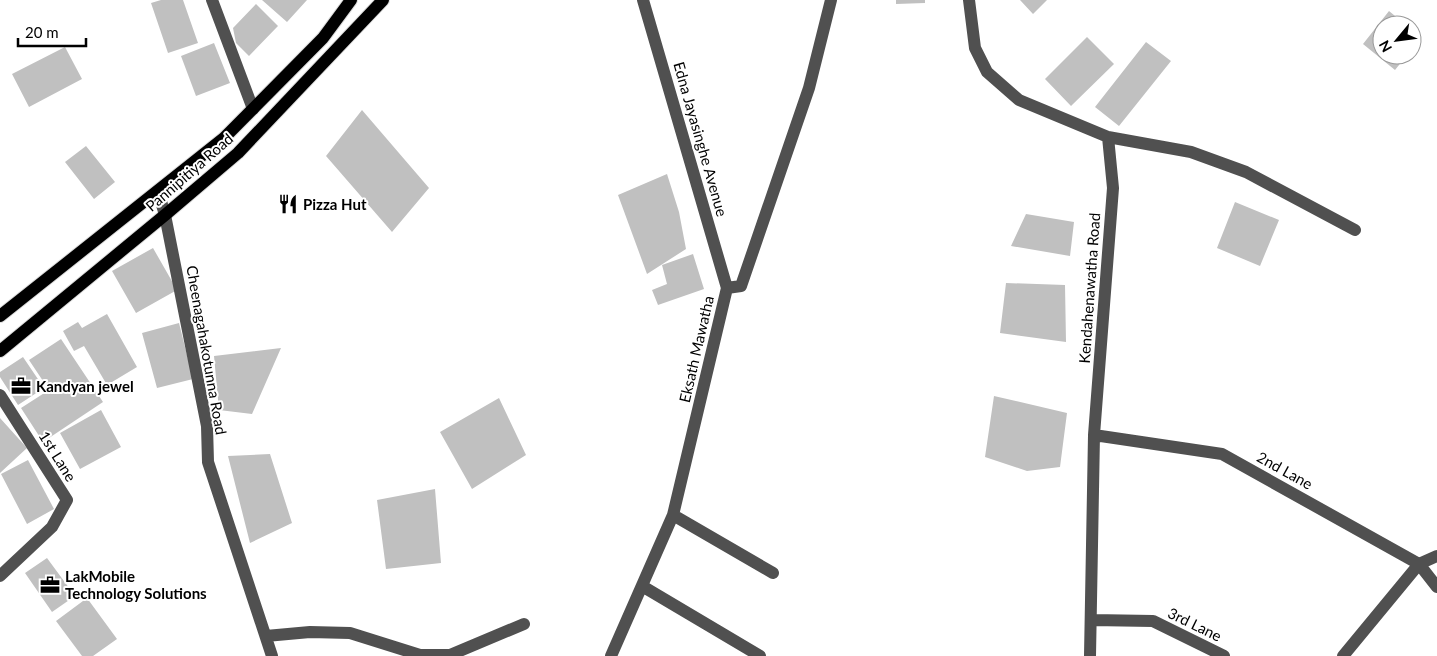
<svg xmlns="http://www.w3.org/2000/svg" width="1437" height="656" viewBox="0 0 1437 656" font-family="Lato,sans-serif">
<style>
.building{fill:#c0c0c0}
.lines{fill:none;stroke-linecap:round;stroke-linejoin:round}
.major-casing{stroke:#dbdbdb;stroke-width:14}
.minor{stroke:#505050;stroke-width:12}
.major{stroke:#000;stroke-width:12}
.labels{text-anchor:middle;dominant-baseline:central;stroke-width:4;stroke-linejoin:round;paint-order:stroke}
.street-label{font-size:15px;fill:#000;stroke:#fff}
.poi-label{font-size:15px;font-weight:bold;fill:#000;stroke:#fff;text-anchor:start}
</style>
<rect width="100%" height="100%" fill="#fff"/>
<path class="building" d="M161 0H183L198 43 168 53 151 3Z
M262 0H307L287 22Z
M896 0H925V3L896 4Z
M1020 0H1047L1033 14Z
M256 4 278 26 249 56 236 43 233 28Z
M1389 11 1406 25H1382V55H1407L1395 70 1363 44Z
M1087 37 1114 64 1071 106 1045 79Z
M1146 42 1171 61 1119 126 1095 107Z
M214 43 230 83 196 96 181 56Z
M65 47 82 79 29 107 12 74Z
M362 110 429 188 392 232 326 156Z
M86 146 115 182 94 199 65 162Z
M667 174 679 212 686 249 647 274 618 195Z
M1235 202 1279 220 1260 266 1217 248Z
M1026 214 1074 222 1070 256 1011 246Z
M153 248 177 290 136 313 112 271Z
M693 254 704 289 658 305 652 290 667 284 662 265Z
M1006 283 1065 285 1066 342 1000 333Z
M107 314 137 367 107 385 84 346 74 351 63 331 78 322 82 328Z
M179 323 193 379 157 388 142 333Z
M61 339 103 402 43 442 21 408 49 390 29 360Z
M281 348 252 414 219 410 214 356Z
M23 357 44 388 18 405 0 377V372Z
M994 396 1067 413 1060 467 1027 471 985 457Z
M499 398 526 455 472 489 440 432Z
M101 410 121 447 80 469 60 433Z
M0 418 27 448 0 473Z
M270 454 292 523 250 543 228 456Z
M28 460 54 509 27 524 1 474Z
M435 489 441 563 386 569 377 500Z
M47 558 75 596 52 612 25 573Z
M87 598 117 639 93 656H82L56 621Z"/>
<g class="lines">
<defs>
<path id="major" d="M0 316 224 138 323 38 351 0
M0 351 165 215 238 153 383 0"/>
</defs>
<use href="#major" class="major-casing"/>
<path class="minor" d="M212 0 253 109
M643 0 727 288
M969 0 975 48 987 72 1019 100 1108 137 1113 188 1094 435 1090 656
M1108 137 1191 152 1246 172 1355 230
M158 191 165 215 207 426 208 462 272 656
M0 395 67 500 52 527 0 576
M1094 435 1222 454 1419 564 1437 587
M673 515 773 573
M642 586 760 656
M1092 620 1153 621 1224 656
M266 636 310 632 350 633 420 655H450L524 624
M611 656 673 515 727 288 741 286 809 88 831 0
M1343 656 1419 564 1437 556"/>
<use href="#major" class="major"/>
</g>
<defs>
<symbol id="restaurant-bare" viewBox="-9 -9 18 18"><path d="M-5-6h1v4h1v-4h1v4h1v-4h1v5L-1.5 .5V6h-2V.5L-5-1ZM5-6V6H3V1.5H1.5Q1.5-4 5-6Z" fill="#000" stroke="#fff" stroke-width="2.5" paint-order="stroke"/></symbol>
<symbol id="office-bare" viewBox="-9 -9 18 18"><path d="M-6-3h4V-5.5h4V-3h4V5H-6ZM-1-4.5V-3h2v-1.5ZM-6 0V1H6V0Z" fill="#000" stroke="#fff" stroke-width="2.5" paint-order="stroke"/></symbol>
</defs>
<g fill-rule="evenodd">
<use href="#restaurant-bare" x="274" y="190" width="28" height="28"/>
<use href="#office-bare" x="7" y="372" width="28" height="28"/>
<use href="#office-bare" x="36" y="571" width="28" height="28"/>
</g>
<g class="labels">
<g class="street-label">
<text transform="translate(701 139) rotate(74)">Edna Jayasinghe Avenue</text>
<text transform="translate(189 172) rotate(-41)">Pannipitiya Road</text>
<text transform="translate(1089 288) rotate(-86)">Kendahenawatha Road</text>
<text transform="translate(696 349) rotate(-77)">Eksath Mawatha</text>
<text transform="translate(207 350) rotate(80)">Cheenagahakotunna Road</text>
<text transform="translate(58 456) rotate(58)">1st Lane</text>
<text transform="translate(1285 470) rotate(29)">2nd Lane</text>
<text transform="translate(1195 624) rotate(26)">3rd Lane</text>
</g>
<g class="poi-label">
<text x="303" y="204">Pizza Hut</text>
<text x="36" y="386">Kandyan jewel</text>
<text x="65" y="576">LakMobile<tspan x="65" dy="17">Technology Solutions</tspan></text>
</g>
</g>
<g transform="translate(1397 40) rotate(241)"><circle r="24" fill="#ffffff" stroke="#999999"/>
<path d="M0-4L9 19L0 12L-9 19Z" fill="#000000"/>
<text y="-8" font-size="14" font-weight="bold" text-anchor="middle" fill="#000000">N</text>
</g>
<path d="M18 38v8h68v-8" fill="none" stroke="#000000" stroke-width="2.5"/>
<text x="25" y="38" font-size="15" fill="#000000" stroke="#ffffff" stroke-width="4" paint-order="stroke">20 m</text>
</svg>
